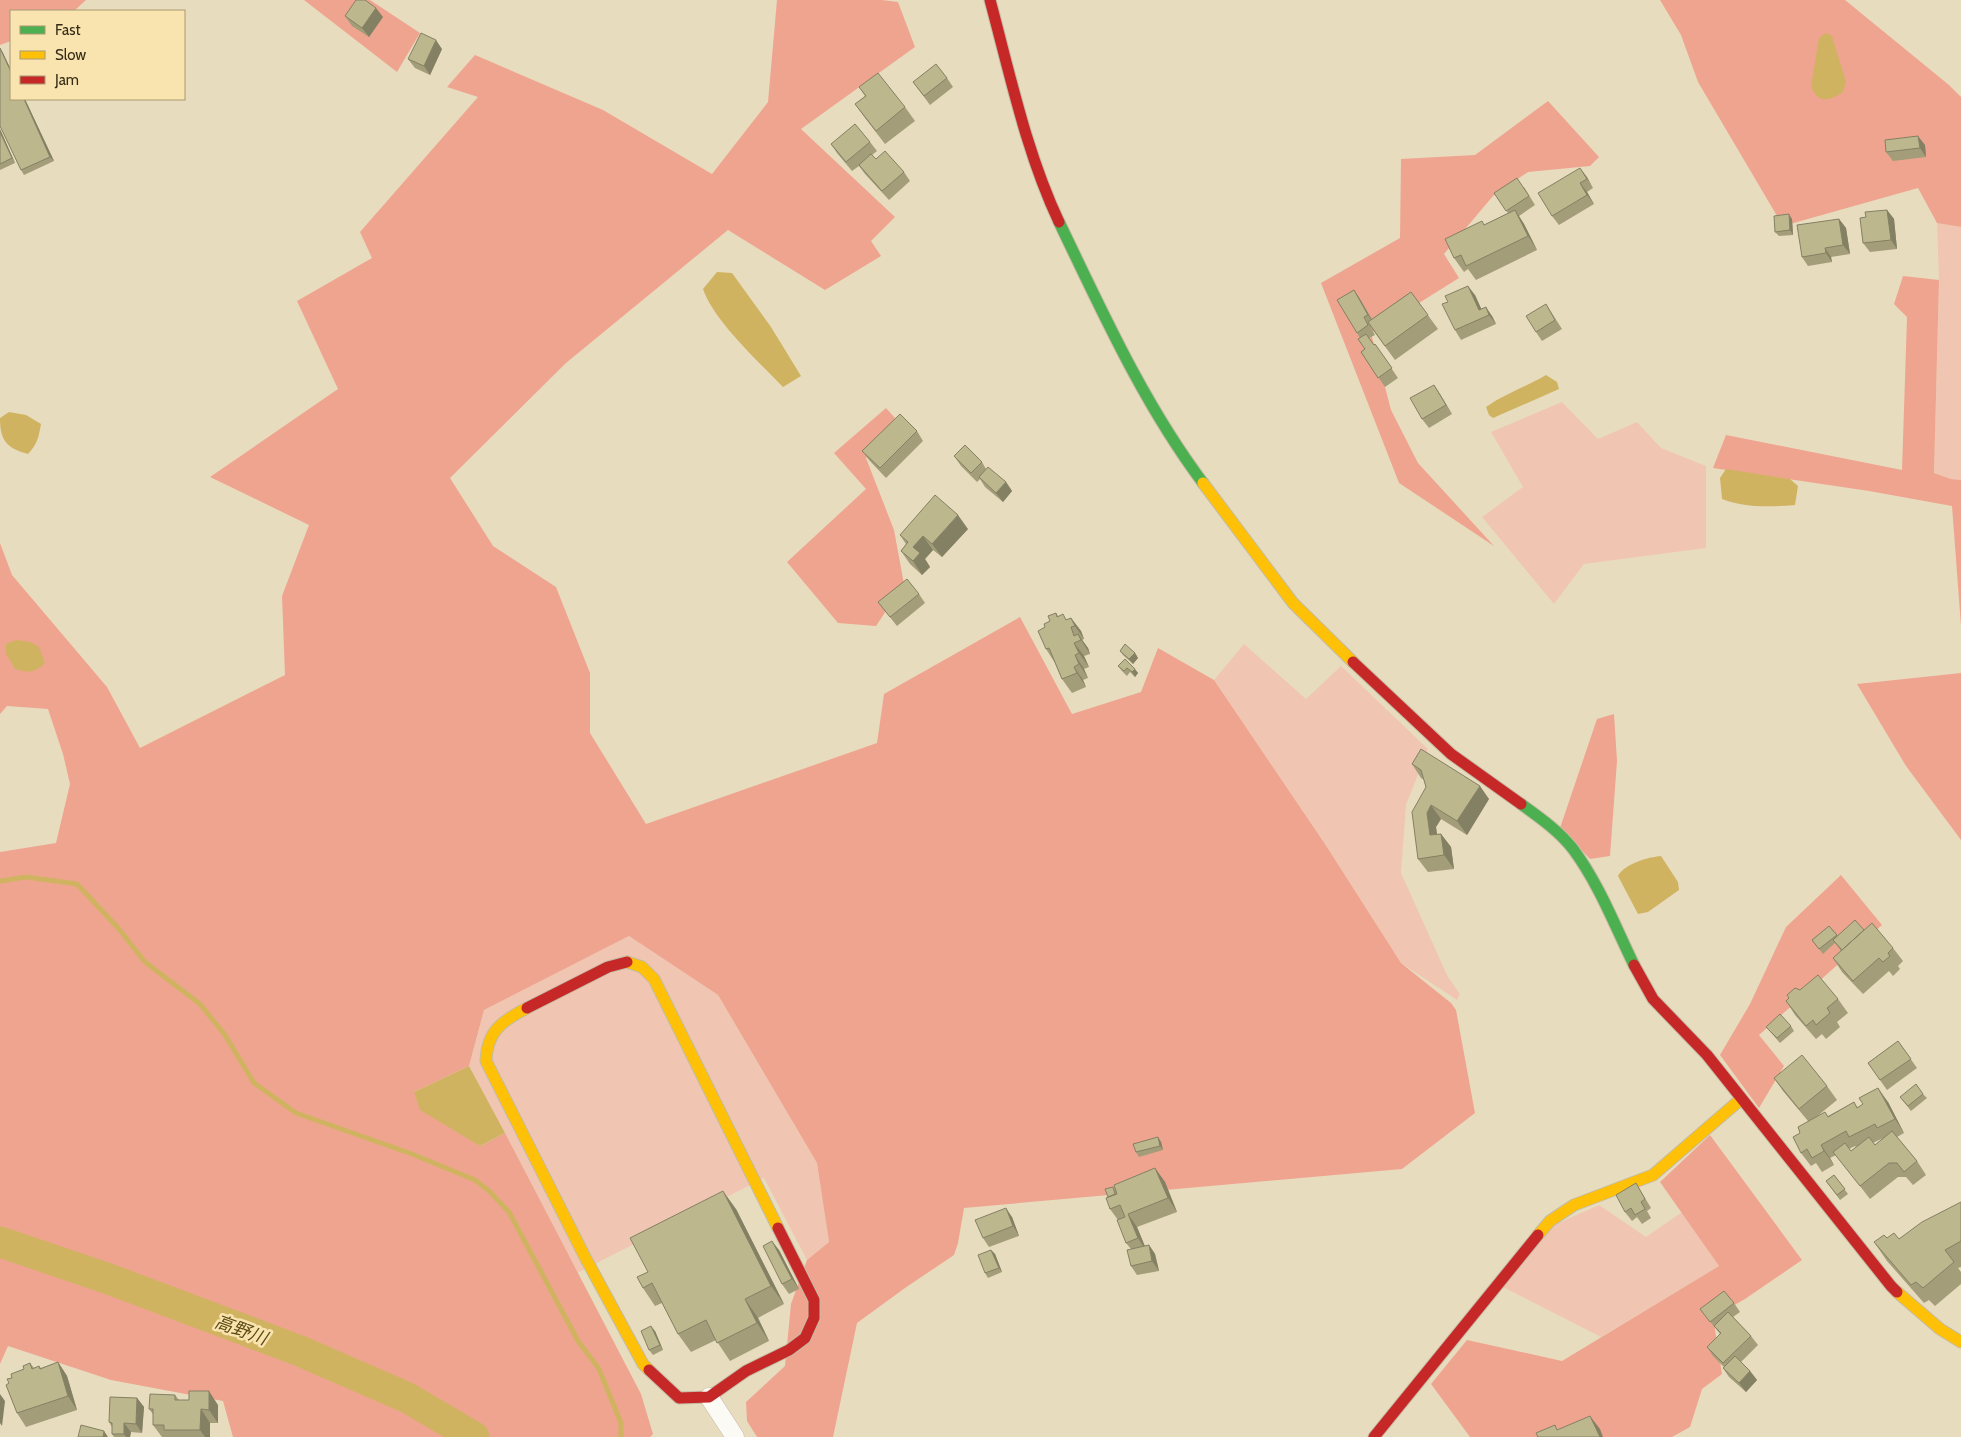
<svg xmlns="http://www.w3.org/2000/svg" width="1961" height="1437" viewBox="0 0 1961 1437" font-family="Cabin,'Noto Sans JP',sans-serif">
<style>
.green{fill:#f0c6b3}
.forest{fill:#efa48f}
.water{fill:#d0b361}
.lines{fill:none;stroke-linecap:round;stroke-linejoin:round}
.stream{stroke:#d0b361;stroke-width:5}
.river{stroke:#d0b361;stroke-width:31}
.street-casing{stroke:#c4bba4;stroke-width:19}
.fast-casing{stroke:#c4bba4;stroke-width:13}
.slow-casing{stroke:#c4bba4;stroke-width:13}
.jam-casing{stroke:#c4bba4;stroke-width:13}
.street{stroke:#fcfaf5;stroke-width:18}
.fast{stroke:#4caf50;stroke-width:11}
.slow{stroke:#ffc107;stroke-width:11}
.jam{stroke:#c62828;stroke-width:11}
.wall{fill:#a39d7a;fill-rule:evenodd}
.shaded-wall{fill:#848063}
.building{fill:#bdb78e;stroke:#848063}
.labels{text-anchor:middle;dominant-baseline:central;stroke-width:5;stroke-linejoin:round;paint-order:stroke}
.water-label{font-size:18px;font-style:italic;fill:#5e4b14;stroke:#f9e3ae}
</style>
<rect width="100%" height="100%" fill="#e8dcbf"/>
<path class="green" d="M1937 223 1961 227V480L1951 479 1934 473 1939 280Z
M1562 402 1598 439 1637 422 1661 448 1706 466V548L1584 564 1554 604 1482 517 1523 487 1491 432Z
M1244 644 1306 699 1341 666 1428 749 1406 805 1401 873 1448 977 1460 994 1457 1000 1401 963 1327 847 1214 680Z
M629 936 718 995 817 1163 829 1242 807 1260 764 1178 577 1273 469 1066 484 1010Z
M1599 1205 1646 1237 1682 1212 1719 1266 1601 1337 1503 1287 1554 1225Z"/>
<path class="forest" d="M0 0H86L74 11H11V41L0 45Z
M304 0H370L420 33 397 72Z
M777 0H882L898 2 915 47 801 129 895 217 871 241 881 256 825 290 728 230 566 363 450 478 493 546 556 587 590 673V733L646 824 877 743 884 694 1020 617 1072 714 1141 692 1158 648 1214 680 1327 847 1401 963 1451 1003 1456 1010 1475 1113 1402 1169 964 1208 958 1243 954 1255 905 1288 857 1323 833 1437H757L747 1421 746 1402 785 1366 791 1304 807 1260 829 1242 817 1163 718 995 629 936 484 1010 469 1066 414 1092 480 1146 505 1133 641 1394 653 1434 650 1437H233L223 1401 111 1380 8 1346 0 1364V852L56 843 70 784 63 754 48 709 7 706 0 714V543L12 575 107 687 140 748 285 675 282 596 309 525 210 477 338 389 297 301 372 258 360 232 478 97 447 87 475 55 603 110 712 174 768 102Z
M1660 0H1845L1949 85 1961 97V227L1937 223 1918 188 1783 226 1698 82 1681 35Z
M1548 101 1599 157 1590 166 1528 172 1493 196 1444 254 1459 278 1371 333 1391 410 1418 463 1494 546 1399 483 1321 283 1400 238 1401 159 1475 155Z
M1903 276 1939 280 1934 473 1951 479 1961 480V626L1952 506 1869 491 1713 468 1726 435 1902 470 1907 317 1894 304Z
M886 408 895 418 866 458 894 530 904 584 876 626 838 623 787 562 866 489 834 453Z
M1961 673V840L1906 766 1857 684Z
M1614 714 1617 761 1610 856 1590 859 1560 828 1597 719Z
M1841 875 1882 925 1759 1035 1784 1066 1759 1108 1720 1055 1750 1004 1786 927Z
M1710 1135 1802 1260 1745 1299 1713 1317 1722 1374 1702 1389 1690 1427 1672 1437H1470L1431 1384 1467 1340 1562 1361 1719 1266 1660 1182Z"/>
<path class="water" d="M1826 33 1832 36 1846 82 1843 92C1830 101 1817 104 1811 86L1819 38Z
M717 272 732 273 771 327 801 376 783 387C759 362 714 321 703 289Z
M1546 375 1557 382 1559 389 1493 418 1489 415 1486 407C1506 393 1526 387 1546 375Z
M9 412 26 415 41 424C39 436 37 445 28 454 6 448 0 440 0 418Z
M1726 469 1790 479 1798 486 1795 505C1770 507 1745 508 1722 499L1720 478Z
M16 640 30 642 39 647 45 663C35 673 28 673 15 669L6 654V644Z
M1661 856 1678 882 1679 890 1648 912 1638 914 1618 876C1624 864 1648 857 1661 856Z
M469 1066 505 1133 480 1146 420 1110 414 1092Z"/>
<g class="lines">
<path class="stream" d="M0 881 26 877 77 884 119 929 145 962 200 1004 225 1035 254 1083 296 1113 412 1154 475 1180 489 1191 509 1212 578 1341 599 1369 621 1423V1437"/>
<path class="river" d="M0 1242 109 1279 300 1351 408 1398 474 1437"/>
<defs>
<path id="street" d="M709 1397 735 1437"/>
<path id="fast" d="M1059 222C1102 311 1143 403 1203 483
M1521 804C1539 817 1559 831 1573 849 1599 884 1615 926 1634 965"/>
<path id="slow" d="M1203 483 1293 603 1353 662
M627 962 642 967 654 979 778 1228
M527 1008C502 1021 487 1031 486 1061L585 1257 643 1364 649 1370
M1538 1235 1550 1221 1574 1205 1653 1175 1741 1099
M1897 1292 1940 1329 1961 1342"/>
<path id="jam" d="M990 0C1010 74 1026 152 1059 222
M1353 662 1451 754 1521 804
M1634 965 1653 999 1707 1055 1891 1286 1897 1292
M527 1008 608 967 627 962
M649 1370 679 1398 709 1397 746 1371 789 1350 805 1338 814 1318V1300L778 1228
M1374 1437 1538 1235"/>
</defs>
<use href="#street" class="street-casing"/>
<use href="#fast" class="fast-casing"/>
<use href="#slow" class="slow-casing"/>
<use href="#jam" class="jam-casing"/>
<use href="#street" class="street"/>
<use href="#fast" class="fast"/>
<use href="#slow" class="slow"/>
<use href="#jam" class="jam"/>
</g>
<path class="wall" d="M345 16 383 17 369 37 352 26Z
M0 48 3 53 54 161 24 175 21 170Z
M442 49 430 75 415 68 408 59Z
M947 78 953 87 930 105 913 82Z
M859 87 905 107 915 121 885 144 865 118 855 104 865 96Z
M0 129 15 163 0 170Z
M870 142 877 151 872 155 876 159 904 172 910 181 889 200 865 174 859 166 852 171 837 153 831 144Z
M1925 145 1926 157 1893 161 1886 152Z
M1580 168 1593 188 1587 192 1594 204 1559 225 1552 216Z
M1524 187 1535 205 1519 216 1524 224 1537 250 1476 280 1468 269 1464 272 1454 258 1484 225 1508 213 1494 193Z
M1887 210 1894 219 1897 249 1870 252 1863 243 1866 217Z
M1792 219 1793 235 1779 236 1775 232Z
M1839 219 1846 228 1850 254 1831 257 1832 262 1808 266 1802 257Z
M1354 290 1372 319 1411 292 1438 329 1395 360 1370 326 1375 335 1369 338 1374 345 1375 344 1398 378 1385 387 1361 352 1365 349 1360 338 1357 333Z
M1475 295 1481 309 1492 316 1496 324 1461 340 1455 330Z
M1546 304 1562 329 1542 341 1536 332Z
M1434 385 1452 414 1429 428 1422 419Z
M917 431 923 441 886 478 869 460 862 451Z
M954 456 982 462 986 469 1006 482 1012 491 1003 502 985 487 980 479 977 482 961 466Z
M968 529 942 557 933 550 925 559 930 567 922 575 910 564 901 551 906 544 900 535Z
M919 594 925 603 897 626 878 602Z
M1056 613 1058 616 1067 620 1071 618 1081 631 1084 639 1082 640 1088 648 1090 654 1084 656 1089 667 1084 669 1088 678 1083 680 1086 687 1072 693 1062 679 1055 663 1046 649 1045 627Z
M1120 651 1135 653 1138 658 1133 664 1123 655Z
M1125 659 1138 673 1135 677 1130 672 1127 676 1122 671 1118 666Z
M1412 764 1489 799 1467 835 1441 819 1436 827 1437 834H1441L1451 847 1454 869 1428 872 1418 859 1426 787 1424 780 1421 778Z
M1829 926 1838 936 1864 930 1893 948 1903 961 1898 966 1900 969 1893 976 1889 971 1863 994 1842 972 1833 958 1841 951 1835 943 1823 954 1812 940Z
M1800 990 1838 999 1848 1013 1837 1022 1840 1027 1826 1039 1822 1034 1816 1039 1795 1015 1786 1001Z
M1791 1026 1794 1031 1780 1043 1766 1027Z
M1898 1041 1917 1068 1887 1090 1868 1063Z
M1774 1078 1827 1086 1837 1100 1815 1118 1828 1116 1854 1102 1857 1107 1888 1102 1904 1133 1897 1137 1917 1161 1926 1175 1913 1185 1906 1177H1898L1870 1199 1836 1155 1830 1158 1834 1165 1822 1172 1816 1163 1811 1166 1801 1153 1800 1133 1808 1121 1783 1091ZM1883 1138 1875 1145 1873 1143ZM1855 1146 1856 1147 1851 1151 1849 1149Z
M1923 1094 1927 1098 1911 1111 1900 1097Z
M1158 1137 1161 1142 1163 1150 1139 1157 1136 1152Z
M1155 1168 1165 1182 1177 1212 1137 1227 1145 1246 1149 1245 1155 1254 1159 1271 1137 1275 1131 1266V1249L1126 1243 1118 1220 1110 1209 1108 1197 1113 1187 1116 1191Z
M1834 1175 1848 1194 1840 1200 1826 1181Z
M1636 1183 1651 1208 1647 1211 1651 1218 1642 1224 1637 1217 1632 1221 1625 1212Z
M1961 1202V1267L1958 1268 1961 1272V1284L1935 1306 1929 1300 1924 1303 1887 1261 1874 1242 1887 1238 1899 1239Z
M736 1209 784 1304 758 1318 769 1341 730 1361 716 1340 691 1352 678 1334 662 1303 655 1306 643 1288 648 1272Z
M1012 1217 1019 1236 989 1247 983 1238Z
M779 1250 799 1289 789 1294 782 1284Z
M991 1250 995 1254 1002 1272 988 1278 985 1273Z
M1734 1303 1740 1312 1733 1317 1751 1336 1758 1345 1741 1362 1750 1371 1757 1380 1746 1392 1729 1377 1723 1368 1724 1367 1713 1356 1707 1347 1720 1334 1700 1309Z
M655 1331 663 1350 653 1355 649 1350Z
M58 1362 67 1376 77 1410 26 1427 17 1413 12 1378 24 1369 30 1363 34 1368 39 1366 41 1368Z
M175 1395 179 1400H189L218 1405V1423H210V1437H162L153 1425V1414L149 1409Z
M137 1398 144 1407 142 1433 131 1432 130 1437H114L112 1434V1427L109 1422Z"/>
<path class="shaded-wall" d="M376 8 383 17 369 37 362 28Z
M436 40 442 49 430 75 424 66Z
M0 48 3 53 11 70V72Z
M24 99H25L54 161 50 157Z
M0 129 15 163 12 158 0 132Z
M1918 136 1925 145 1926 157 1920 148Z
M1580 168 1587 177 1593 188 1587 179Z
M1580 183 1587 192 1594 204 1587 195Z
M1515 210 1524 224 1537 250 1528 236Z
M1887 210 1894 219 1897 249 1891 240Z
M1789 214 1792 219 1793 235 1790 230Z
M1839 219 1846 228 1850 254 1843 245Z
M1825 248 1831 257 1832 262 1826 253Z
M1468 286 1475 295 1485 317 1479 310Z
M1354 290 1360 299 1374 324 1368 315Z
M1486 307 1492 316 1496 324 1489 315Z
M1434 385 1440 394 1452 414 1446 405Z
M1006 482 1012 491 1003 502 996 493Z
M958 515 968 529 942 557 932 544Z
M923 536 933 550 925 559 930 567 922 575 913 561V547Z
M1071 618 1081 631 1084 639 1075 626Z
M1078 634 1088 648 1090 654 1081 640Z
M1074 643 1084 656 1089 667 1079 653Z
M1135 653 1138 658 1133 664 1129 659Z
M1075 655 1084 669 1088 678 1079 664Z
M1074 667 1083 680 1086 687 1077 673Z
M1135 669 1138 673 1135 677 1132 672Z
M1480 786 1489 799 1467 835 1457 821Z
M1431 805 1441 819 1436 827 1439 849 1430 835 1427 813Z
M1441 834 1451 847 1454 869 1444 855Z
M1878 1088 1888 1102 1904 1133 1895 1119Z
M1158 1137 1161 1142 1163 1150 1160 1146Z
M1821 1145 1830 1158 1834 1165 1824 1151Z
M1155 1168 1165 1182 1177 1212 1168 1198Z
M723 1191 736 1209 784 1304 771 1286Z
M1006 1208 1012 1217 1019 1236 1013 1226Z
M1128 1214 1137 1227 1147 1252 1138 1238Z
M772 1241 779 1250 799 1289 792 1279Z
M1149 1245 1155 1254 1159 1271 1152 1261Z
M991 1250 995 1254 1002 1272 999 1268Z
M745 1299 758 1318 769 1341 757 1323Z
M651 1326 655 1331 663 1350 660 1345Z
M58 1362 67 1376 77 1410 68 1396Z
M1750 1371 1757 1380 1746 1392 1739 1383Z
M209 1391 218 1405V1423L209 1410Z
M0 1394 5 1401 2 1426 0 1423Z
M137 1398 144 1407 142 1433 136 1424Z
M201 1409 210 1423V1437H205L200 1430Z
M1590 1416 1600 1429 1603 1437H1600Z
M124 1423 131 1432 130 1437H126L124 1434Z
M104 1431 108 1437H103Z"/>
<path class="building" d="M356 0H365L376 8 362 28 345 16Z
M421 33 436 40 424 66 408 59Z
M0 48 11 72V99H24L50 157 21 170 0 126Z
M936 64 947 78 924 96 913 82Z
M878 73 905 107 876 131 855 104 866 96 859 87Z
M855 124 870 142 846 162 831 144Z
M0 132 12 158 0 164Z
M1918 136 1920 148 1886 152 1885 140Z
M885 151 904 172 882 191 859 165 871 154 876 159Z
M1580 168 1587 179 1580 183 1587 195 1552 216 1538 193Z
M1517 178 1529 196 1506 211 1494 193Z
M1515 210 1528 236 1466 266 1461 255 1454 258 1445 239 1482 221 1484 225Z
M1887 210 1891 240 1863 243 1860 218 1866 217 1865 212Z
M1789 214 1790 230 1775 232 1774 216Z
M1839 219 1843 245 1825 248 1826 253 1802 257 1797 225Z
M1468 286 1479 310 1486 307 1489 315 1455 330 1442 304 1448 302 1445 296Z
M1354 290 1368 315 1364 317 1368 325 1357 333 1337 300Z
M1411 292 1428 315 1385 346 1368 322Z
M1546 304 1555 320 1536 332 1526 316Z
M1366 334 1374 345 1375 344 1392 368 1378 378 1361 352 1365 349 1358 339Z
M1434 385 1446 405 1422 419 1410 398Z
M900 414 917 431 880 468 862 451Z
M965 445 982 462 971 473 954 456Z
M988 467 1006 482 996 493 979 477Z
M935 495 958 515 932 544 923 536 913 547 920 553 913 561 901 551 908 542 900 535Z
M907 579 919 594 890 617 878 602Z
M1056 613 1057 617 1063 614 1066 620 1071 618 1075 626 1071 627 1074 636 1078 634 1081 640 1074 643 1079 653 1075 655 1079 664 1074 667 1077 673 1062 679 1049 648 1046 649 1038 631 1045 627 1044 624 1050 621 1048 616Z
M1125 644 1135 653 1129 659 1120 651Z
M1125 659 1135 669 1132 672 1127 668 1124 671 1118 666Z
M1421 749 1480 786 1457 821 1431 805 1427 813 1430 835 1441 834 1444 855 1418 859 1412 812 1426 787 1421 770 1412 764Z
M1855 920 1864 930 1842 950 1833 940Z
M1872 923 1893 948 1888 953 1890 956 1883 962 1879 958 1853 981 1833 958Z
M1829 926 1837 935 1819 949 1812 940Z
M1818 975 1838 999 1827 1008 1830 1013 1816 1025 1813 1020 1806 1026 1786 1001 1789 998 1787 995 1795 988 1800 990Z
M1780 1014 1791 1026 1777 1038 1766 1027Z
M1898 1041 1911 1059 1880 1080 1868 1063Z
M1802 1055 1827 1086 1799 1109 1774 1078Z
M1916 1084 1923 1094 1908 1106 1900 1097Z
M1878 1088 1895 1119 1877 1128 1875 1124 1849 1137 1846 1131 1821 1145 1824 1151 1812 1158 1807 1149 1801 1153 1793 1137 1800 1133 1798 1127 1825 1112 1828 1117 1854 1102 1857 1108 1863 1104 1859 1098Z
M1892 1131 1917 1161 1904 1172 1897 1163H1889L1860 1186 1833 1152 1845 1143 1851 1151 1869 1137 1875 1145Z
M1158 1137 1160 1146 1136 1152 1133 1144Z
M1155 1168 1168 1198 1128 1214 1138 1238 1126 1243 1117 1220 1125 1217 1120 1205 1110 1209 1106 1198 1117 1194 1114 1185Z
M1834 1175 1845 1189 1837 1195 1826 1181Z
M1636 1183 1645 1199 1641 1202 1645 1209 1635 1215 1631 1208 1625 1212 1616 1195Z
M1113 1187 1115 1194 1108 1197 1105 1189Z
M723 1191 771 1286 745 1299 757 1323 717 1343 706 1320 678 1334 652 1283 643 1288 637 1277 648 1272 630 1238Z
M1961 1202V1241L1945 1250 1954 1262 1923 1288 1916 1282 1911 1285 1874 1242 1884 1235 1887 1238 1894 1233 1899 1239 1922 1222Z
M1006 1208 1013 1226 983 1238 975 1220Z
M772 1241 792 1279 782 1284 763 1246Z
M1149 1245 1152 1261 1131 1266 1127 1250Z
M991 1250 999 1268 985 1273 978 1255Z
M1724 1291 1734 1303 1710 1322 1700 1309Z
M1728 1312 1751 1336 1723 1363 1707 1347 1721 1333 1714 1326Z
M651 1326 660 1345 649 1350 641 1331Z
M1735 1356 1750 1371 1739 1383 1723 1368Z
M58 1362 68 1396 17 1413 6 1385 9 1383 7 1379 12 1378 11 1374 24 1369 23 1366 30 1363 32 1369 39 1366 40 1369Z
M189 1391H209V1410L201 1409 200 1430H164V1425H153V1409H149L150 1394 175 1395V1400H189Z
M110 1397 137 1398 136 1424 124 1423V1434H112V1423L109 1422Z
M1590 1416 1600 1437H1538L1536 1433 1555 1425 1557 1430Z
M81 1425 104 1431 103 1437H78Z"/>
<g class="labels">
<g class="water-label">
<text transform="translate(241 1330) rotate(20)">高野川</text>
</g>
</g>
<rect x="10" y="10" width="175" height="90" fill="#f9e3ae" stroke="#aa9a72"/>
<rect x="20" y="26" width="25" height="8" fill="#4caf50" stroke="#aa9a72"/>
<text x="55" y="35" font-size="15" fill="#342c17">Fast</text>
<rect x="20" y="51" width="25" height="8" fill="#ffc107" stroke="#aa9a72"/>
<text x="55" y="60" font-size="15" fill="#342c17">Slow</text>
<rect x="20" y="76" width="25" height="8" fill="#c62828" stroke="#aa9a72"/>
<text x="55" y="85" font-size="15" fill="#342c17">Jam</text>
</svg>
